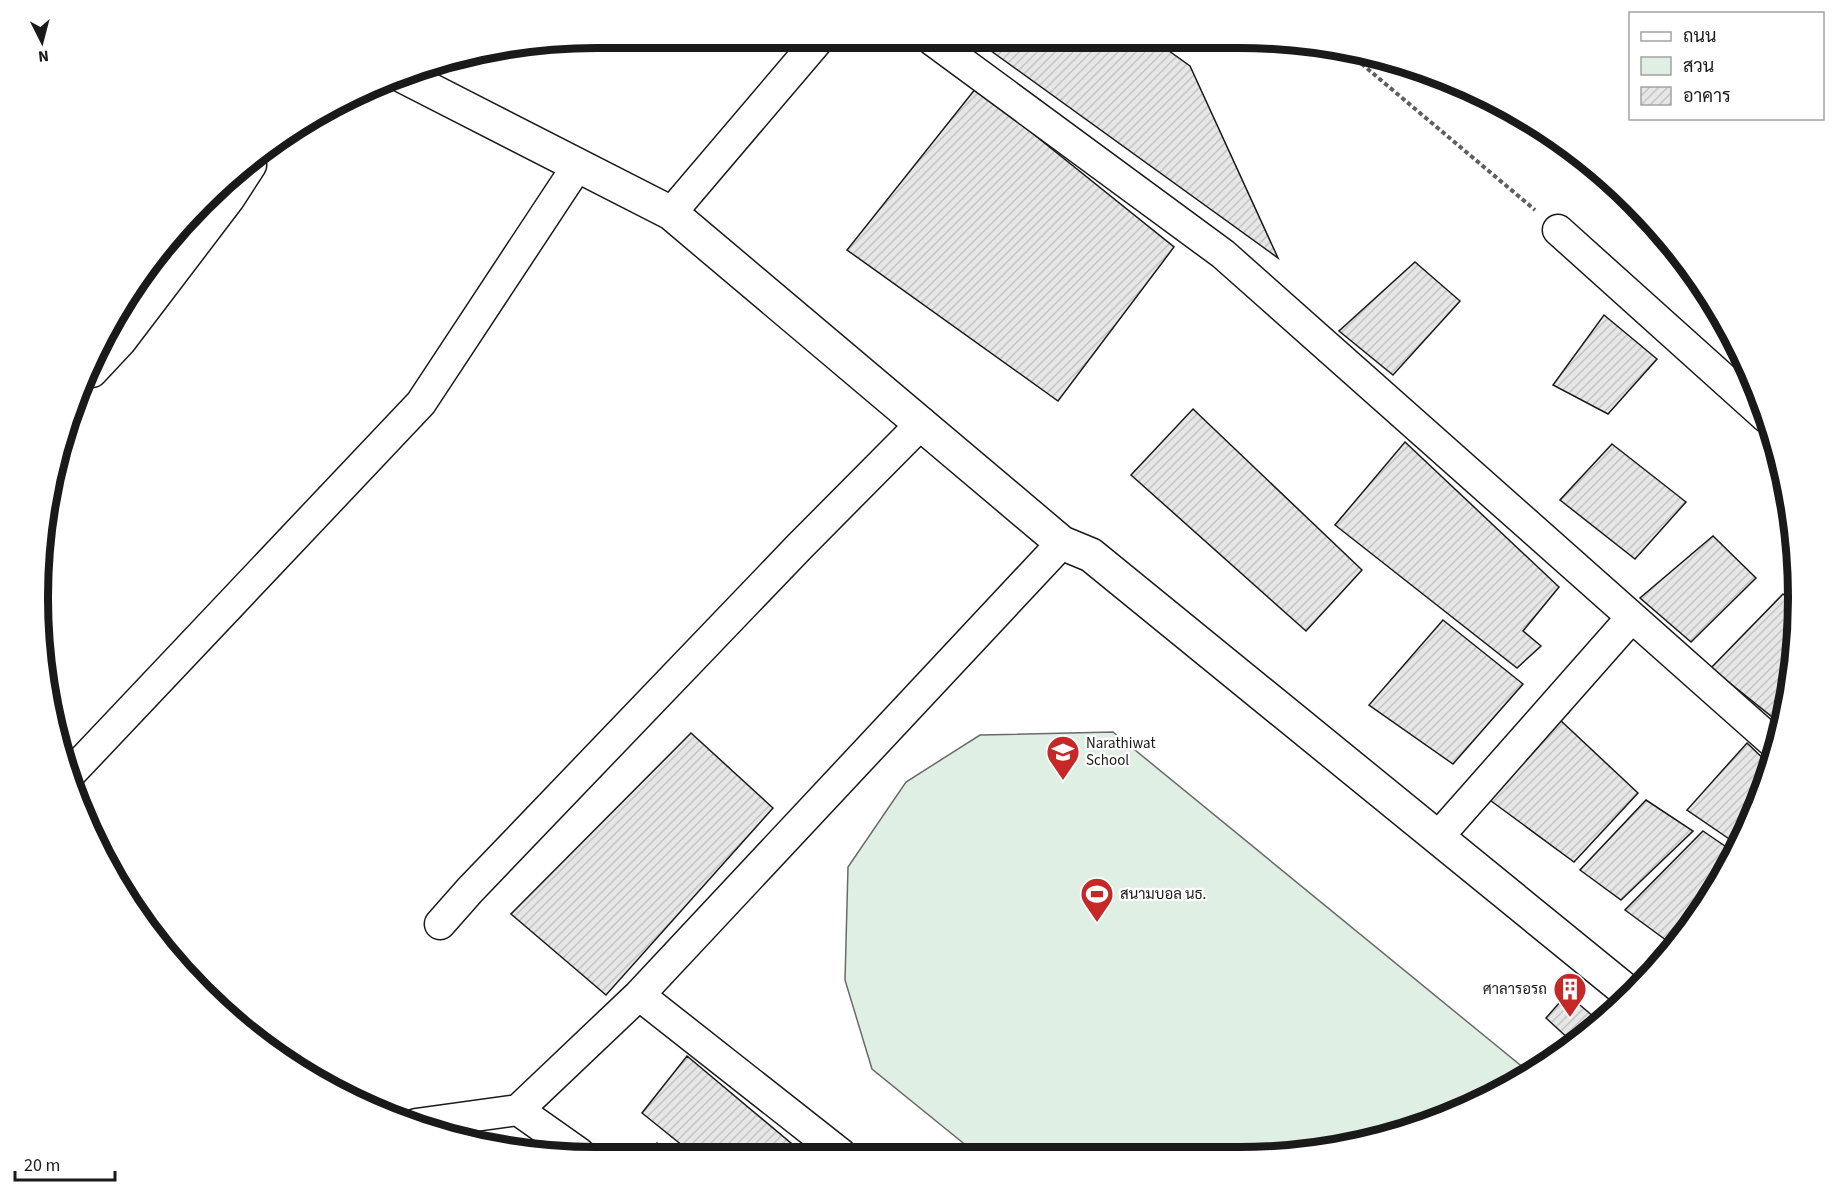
<svg xmlns="http://www.w3.org/2000/svg" width="1836" height="1195" viewBox="0 0 1836 1195" font-family="'Source Sans 3',Sarabun,sans-serif">
<style>
.green{fill:#e0efe3;stroke:#6a6a6a;stroke-width:1.5}
.building{fill:url(#building-hatch);stroke:#1a1a1a;stroke-width:1.5}
.lines{fill:none;stroke-linecap:round;stroke-linejoin:round}
.minor-casing{stroke:#1a1a1a;stroke-width:33}
.secondary-casing{stroke:#1a1a1a;stroke-width:36}
.path{stroke:#5f5f5f;stroke-width:4;stroke-dasharray:4.5 3;stroke-linecap:butt}
.minor{stroke:#fff;stroke-width:30}
.secondary{stroke:#fff;stroke-width:33}
.labels{text-anchor:middle;dominant-baseline:central;stroke-width:4.5;stroke-linejoin:round;paint-order:stroke}
.poi-label{font-size:15px;fill:#1a1a1a;stroke:#fff;text-anchor:start}
.rim{fill:none;stroke:#1a1a1a;stroke-width:8}
</style>
<defs>
<pattern id="building-hatch" width="6" height="6" patternUnits="userSpaceOnUse" patternTransform="scale(1.5)"><rect width="6" height="6" fill="#e6e6e6"/><path d="M-1 1l2-2M0 6l6-6M5 7l2-2" fill="none" stroke="#c5c5c5"/></pattern>
</defs>
<rect width="100%" height="100%" fill="#fff"/>
<path class="green" d="M1113 732 1525 1069 1527 1075 1486 1100 1383 1138 1275 1156 978 1155 872 1069 845 980 848 867 906 782 980 735Z"/>
<path class="building" d="M976 40 1155 41 1190 66 1278 258Z
M976 88 1174 247 1058 401 847 250Z
M1415 262 1460 301 1393 375 1339 331Z
M1604 315 1657 359 1608 414 1553 385Z
M1193 409 1362 570 1306 631 1131 475Z
M1405 442 1559 587 1523 631 1541 646 1517 668 1335 525Z
M1612 444 1686 502 1635 559 1560 500Z
M1713 536 1756 578 1691 642 1640 598Z
M1783 594 1796 605 1794 670 1781 724 1711 668Z
M1443 620 1523 684 1453 764 1369 705Z
M1559 719 1638 793 1574 862 1487 798Z
M691 733 773 808 606 995 511 914Z
M1747 743 1771 766 1769 777 1738 845 1687 810Z
M1646 800 1693 831 1621 900 1580 870Z
M1703 831 1735 853 1724 877 1674 946 1625 910Z
M1567 994 1594 1017 1571 1041 1546 1018Z
M687 1056 804 1154H693L642 1113Z
M657 1143 669 1153H647Z"/>
<g class="lines">
<defs>
<path id="minor" d="M932 40 1223 254 1776 745
M671 213 819 39
M1558 230 1766 417
M92 372 121 341 229 199 251 165
M70 774 421 403 578 165
M1437 838 1632 617
M440 924 470 890 799 547 922 423
M639 995 841 1154
M518 1110 579 1153
M416 1124 518 1110 639 995 1062 543"/>
<path id="secondary" d="M401 75 671 213 1062 543 1091 555 1630 994"/>
</defs>
<use href="#minor" class="minor-casing"/>
<use href="#secondary" class="secondary-casing"/>
<path class="path" d="M1350 54 1535 210"/>
<use href="#minor" class="minor"/>
<use href="#secondary" class="secondary"/>
</g>
<defs>
<symbol id="school-pin" viewBox="-11 -11 22 30"><path d="M0 17L-7.5 6A9.5 9.5 0 1 1 7.5 6Z" fill="#c62828" stroke="#fff"/><path d="M0-5L7-2L0 1L-7-2ZM-4 1L0 2.5L4 1V4Q0 6-4 4Z" fill="#fff"/></symbol>
<symbol id="stadium-pin" viewBox="-11 -11 22 30"><path d="M0 17L-7.5 6A9.5 9.5 0 1 1 7.5 6Z" fill="#c62828" stroke="#fff"/><path d="M0-5a6.5 5 0 1 0 0 10a6.5 5 0 1 0 0-10ZM-3.5-1.8h7v3.6h-7Z" fill="#fff"/></symbol>
<symbol id="building-pin" viewBox="-11 -11 22 30"><path d="M0 17L-7.5 6A9.5 9.5 0 1 1 7.5 6Z" fill="#c62828" stroke="#fff"/><path d="M-4-6H4V6H1V3H-1V6H-4ZM-2.5-4.3h1.7v1.8h-1.7ZM.8-4.3h1.7v1.8H.8ZM-2.5-1h1.7V.8h-1.7ZM.8-1h1.7V.8H.8Z" fill="#fff"/></symbol>
</defs>
<g fill-rule="evenodd">
<use href="#school-pin" x="1044" y="733" width="38" height="52"/>
<use href="#stadium-pin" x="1078" y="875" width="38" height="52"/>
<use href="#building-pin" x="1551" y="970" width="38" height="52"/>
</g>
<g class="labels">
<g class="poi-label">
<text x="1086" y="743">Narathiwat<tspan x="1086" dy="17">School</tspan></text>
<text x="1120" y="894">สนามบอล นธ.</text>
<text x="1547" y="989" text-anchor="end">ศาลารอรถ</text>
</g>
</g>
<path d="M0 0H1836V1195H0ZM597 48H1239A549 549 0 0 1 1788 597V598A549 549 0 0 1 1239 1147H597A549 549 0 0 1 48 598V597A549 549 0 0 1 597 48Z" fill="#fff" fill-rule="evenodd"/>
<path class="rim" d="M597 48H1239A549 549 0 0 1 1788 597V598A549 549 0 0 1 1239 1147H597A549 549 0 0 1 48 598V597A549 549 0 0 1 597 48Z"/>
<rect x="1629" y="12" width="195" height="108" fill="#ffffff" stroke="#a3a3a3" stroke-width="1.5"/>
<rect x="1641" y="32" width="30" height="9" fill="#ffffff" stroke="#a3a3a3" stroke-width="1.5"/>
<text x="1683" y="42" font-size="18" fill="#1a1a1a">ถนน</text>
<rect x="1641" y="57" width="30" height="18" fill="#e0efe3" stroke="#a3a3a3" stroke-width="1.5"/>
<text x="1683" y="72" font-size="18" fill="#1a1a1a">สวน</text>
<rect x="1641" y="87" width="30" height="18" fill="url(#building-hatch)" stroke="#a3a3a3" stroke-width="1.5"/>
<text x="1683" y="102" font-size="18" fill="#1a1a1a">อาคาร</text>
<g transform="translate(42 42) rotate(174)" stroke="#ffffff" stroke-width="4.5" paint-order="stroke">
<path d="M0-4.5L10 22L0 15L-10 22Z" fill="#1a1a1a"/>
<text y="-9" font-size="16" font-weight="bold" text-anchor="middle" fill="#1a1a1a">N</text>
</g>
<path d="M15 1171v9h100v-9" fill="none" stroke="#1a1a1a" stroke-width="3"/>
<text x="24" y="1171" font-size="18" fill="#1a1a1a" stroke="#ffffff" stroke-width="4.5" paint-order="stroke">20 m</text>
</svg>
